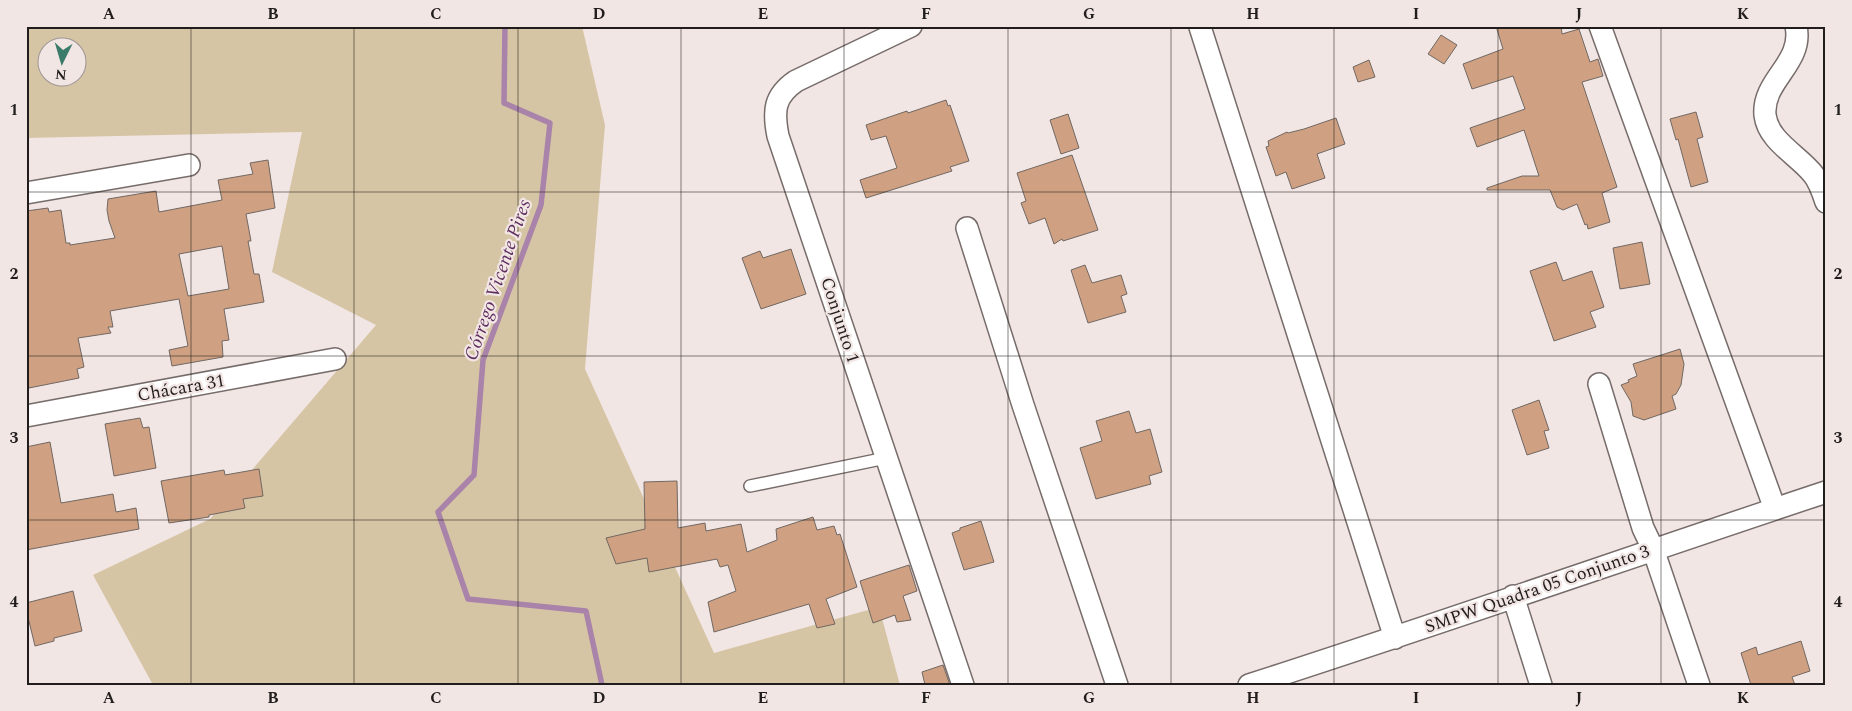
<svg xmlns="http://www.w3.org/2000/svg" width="1852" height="711" viewBox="0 0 1852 711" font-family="Spectral,serif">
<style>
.green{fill:#d6c5a5;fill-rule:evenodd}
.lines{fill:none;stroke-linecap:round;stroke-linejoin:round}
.stream{stroke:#a983a9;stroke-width:5.5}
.building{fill:#cfa081;stroke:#716863;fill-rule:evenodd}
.lane-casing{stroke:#766c6a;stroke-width:14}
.street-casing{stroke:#766c6a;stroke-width:24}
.lane{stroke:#fff;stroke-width:11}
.street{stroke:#fff;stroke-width:21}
.grid{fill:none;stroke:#211d1c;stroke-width:1;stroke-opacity:0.55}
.labels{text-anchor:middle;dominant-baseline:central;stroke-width:4.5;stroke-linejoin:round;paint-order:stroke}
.street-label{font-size:18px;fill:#211d1c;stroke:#f2e6e4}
.water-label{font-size:19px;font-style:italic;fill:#5e2e60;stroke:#f2e6e4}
.neatline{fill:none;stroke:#211d1c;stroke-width:2}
.grid-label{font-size:16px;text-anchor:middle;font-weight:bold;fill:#211d1c}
</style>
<rect width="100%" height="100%" fill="#f2e6e4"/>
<path class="green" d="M26 26H582L605 125 585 369 714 653 879 607 900 685H153L93 575 210 519 376 325 272 272 302 132 26 138ZM48 48H78V78H48Z"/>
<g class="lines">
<path class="stream" d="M505 26 504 103 550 123 541 205 483 360 474 475 438 512 468 599 586 611 602 685"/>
</g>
<path class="building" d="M1496 26H1561L1562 34 1579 29 1590 62 1598 59 1603 76 1582 82 1617 187 1602 193 1610 222 1588 229 1587 224 1585 225 1577 204 1563 210 1557 207 1550 190H1487V188L1522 176H1539L1524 130 1477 147 1470 128 1525 109 1513 76 1472 89 1463 64 1503 49Z
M1441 35 1457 45 1444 64 1428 54Z
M1369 60 1375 77 1358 82 1353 67Z
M946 100 948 106 950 105 969 161 950 167 952 171 866 198 860 180 897 168 886 136 871 140 866 125 907 111 908 113Z
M1696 112 1703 137 1697 139 1708 182 1691 187 1678 139 1676 140 1670 119Z
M1068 114 1079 148 1061 154 1050 120Z
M1336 118 1345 144 1317 154 1325 178 1292 189 1286 172 1276 176 1266 147 1269 146 1268 141 1287 132 1288 133 1304 129Z
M1072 155 1098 230 1063 241 1062 239 1054 244 1045 218 1029 224 1021 203 1026 201 1017 173Z
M268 160 275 208 246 214 251 241H248L254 274H259L264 302 224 309 229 340 222 341 223 357 172 366 169 350 188 346 179 299 110 311 113 327H108L111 333 78 338 84 367 77 369 79 378 29 388 26 375V211L48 208 49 212 61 210 66 243H70V245L115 238 109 221 107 210 108 199 156 191 159 212 222 200 218 180 253 174 250 163ZM222 246 229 289 188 296 179 254Z
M1642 242 1650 284 1620 289 1613 248Z
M791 249 806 294 761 309 742 258 760 251 763 258Z
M1556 262 1563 281 1592 271 1604 307 1590 312 1596 327 1554 341 1530 271Z
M1085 265 1092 283 1121 275 1127 294 1121 296 1126 312 1088 323 1071 270Z
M1680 349 1684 364 1681 385 1676 394 1672 396 1676 409 1644 420 1633 416 1631 402 1621 385 1629 382 1628 380 1637 376 1633 364Z
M1539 400 1549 430 1544 431 1549 448 1527 455 1512 410Z
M1129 411 1136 433 1150 429 1162 472 1149 476 1151 484 1096 499 1080 448 1102 441 1096 421Z
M140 418 143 428 149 427 156 468 114 476 105 424Z
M50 442 61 503 113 494 116 512 136 508 139 529 26 550V447Z
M259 469 263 496 243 499 245 508 209 515V517L169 523 161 481 224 470 225 475Z
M677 481 678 528 705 523 706 531 741 524 747 552 777 540 776 529 813 517 817 530 834 526 837 535 840 534 857 587 826 599 835 624 817 628 809 604 714 632 708 602 736 591 728 565 720 567 717 559 649 572 647 558 616 564 606 538 645 529 644 482Z
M981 521 994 562 964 570 952 533 960 530V528Z
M909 565 917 591 903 596 911 620 897 622 895 615 873 623 860 581Z
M73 591 82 631 54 638V641L35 646 26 609V603Z
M1801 641 1810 671 1792 677 1795 685H1751L1741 653 1756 647 1758 655Z
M943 665 950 685H925L922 672Z"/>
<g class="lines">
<defs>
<path id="lane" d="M750 486 886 458"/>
<path id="street" d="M911 26 796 81C774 96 773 111 778 136L963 685
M1600 26 1775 509
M1796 26C1804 63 1762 80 1765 115 1768 141 1798 155 1813 174 1819 181 1823 193 1826 202
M1200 27 1395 638
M26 193 189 165
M967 228 1023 405 1117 685
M1599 384 1643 528 1653 549 1699 685
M26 416 335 359
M1513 596 1541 685
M1249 685C1442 623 1633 556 1826 492"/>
</defs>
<use href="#lane" class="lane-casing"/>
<use href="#street" class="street-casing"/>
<use href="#lane" class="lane"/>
<use href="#street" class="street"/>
</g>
<path class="grid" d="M191 26V685M354 26V685M518 26V685M681 26V685M844 26V685M1008 26V685M1171 26V685M1334 26V685M1498 26V685M1661 26V685M26 192H1826M26 356H1826M26 520H1826"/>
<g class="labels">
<g class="street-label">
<text transform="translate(840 320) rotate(72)">Conjunto 1</text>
<text transform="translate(181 388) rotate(-10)">Chácara 31</text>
<text transform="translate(1537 589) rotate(-19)">SMPW Quadra 05 Conjunto 3</text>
</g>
<g class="water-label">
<text transform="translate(498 280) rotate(-71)">Córrego Vicente Pires</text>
</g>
</g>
<rect width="1852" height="711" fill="none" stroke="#f2e6e4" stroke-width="55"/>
<g transform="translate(62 62) rotate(185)"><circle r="24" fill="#f2e6e4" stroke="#9e9694"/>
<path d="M0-4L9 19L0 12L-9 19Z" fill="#3b7b69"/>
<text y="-8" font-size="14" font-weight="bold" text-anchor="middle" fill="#211d1c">N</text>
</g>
<rect x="28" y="28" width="1796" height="656" class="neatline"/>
<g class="grid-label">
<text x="109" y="19">A</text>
<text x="273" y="19">B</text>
<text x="436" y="19">C</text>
<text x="599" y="19">D</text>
<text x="763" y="19">E</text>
<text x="926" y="19">F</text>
<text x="1089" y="19">G</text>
<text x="1253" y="19">H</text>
<text x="1416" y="19">I</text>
<text x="1579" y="19">J</text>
<text x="1743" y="19">K</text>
<text x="14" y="115">1</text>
<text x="1838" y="115">1</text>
<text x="14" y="279">2</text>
<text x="1838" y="279">2</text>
<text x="14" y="443">3</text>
<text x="1838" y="443">3</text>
<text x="14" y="607">4</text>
<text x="1838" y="607">4</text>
<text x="109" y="703">A</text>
<text x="273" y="703">B</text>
<text x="436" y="703">C</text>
<text x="599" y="703">D</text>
<text x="763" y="703">E</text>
<text x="926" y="703">F</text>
<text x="1089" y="703">G</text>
<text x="1253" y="703">H</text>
<text x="1416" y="703">I</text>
<text x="1579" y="703">J</text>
<text x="1743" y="703">K</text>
</g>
</svg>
